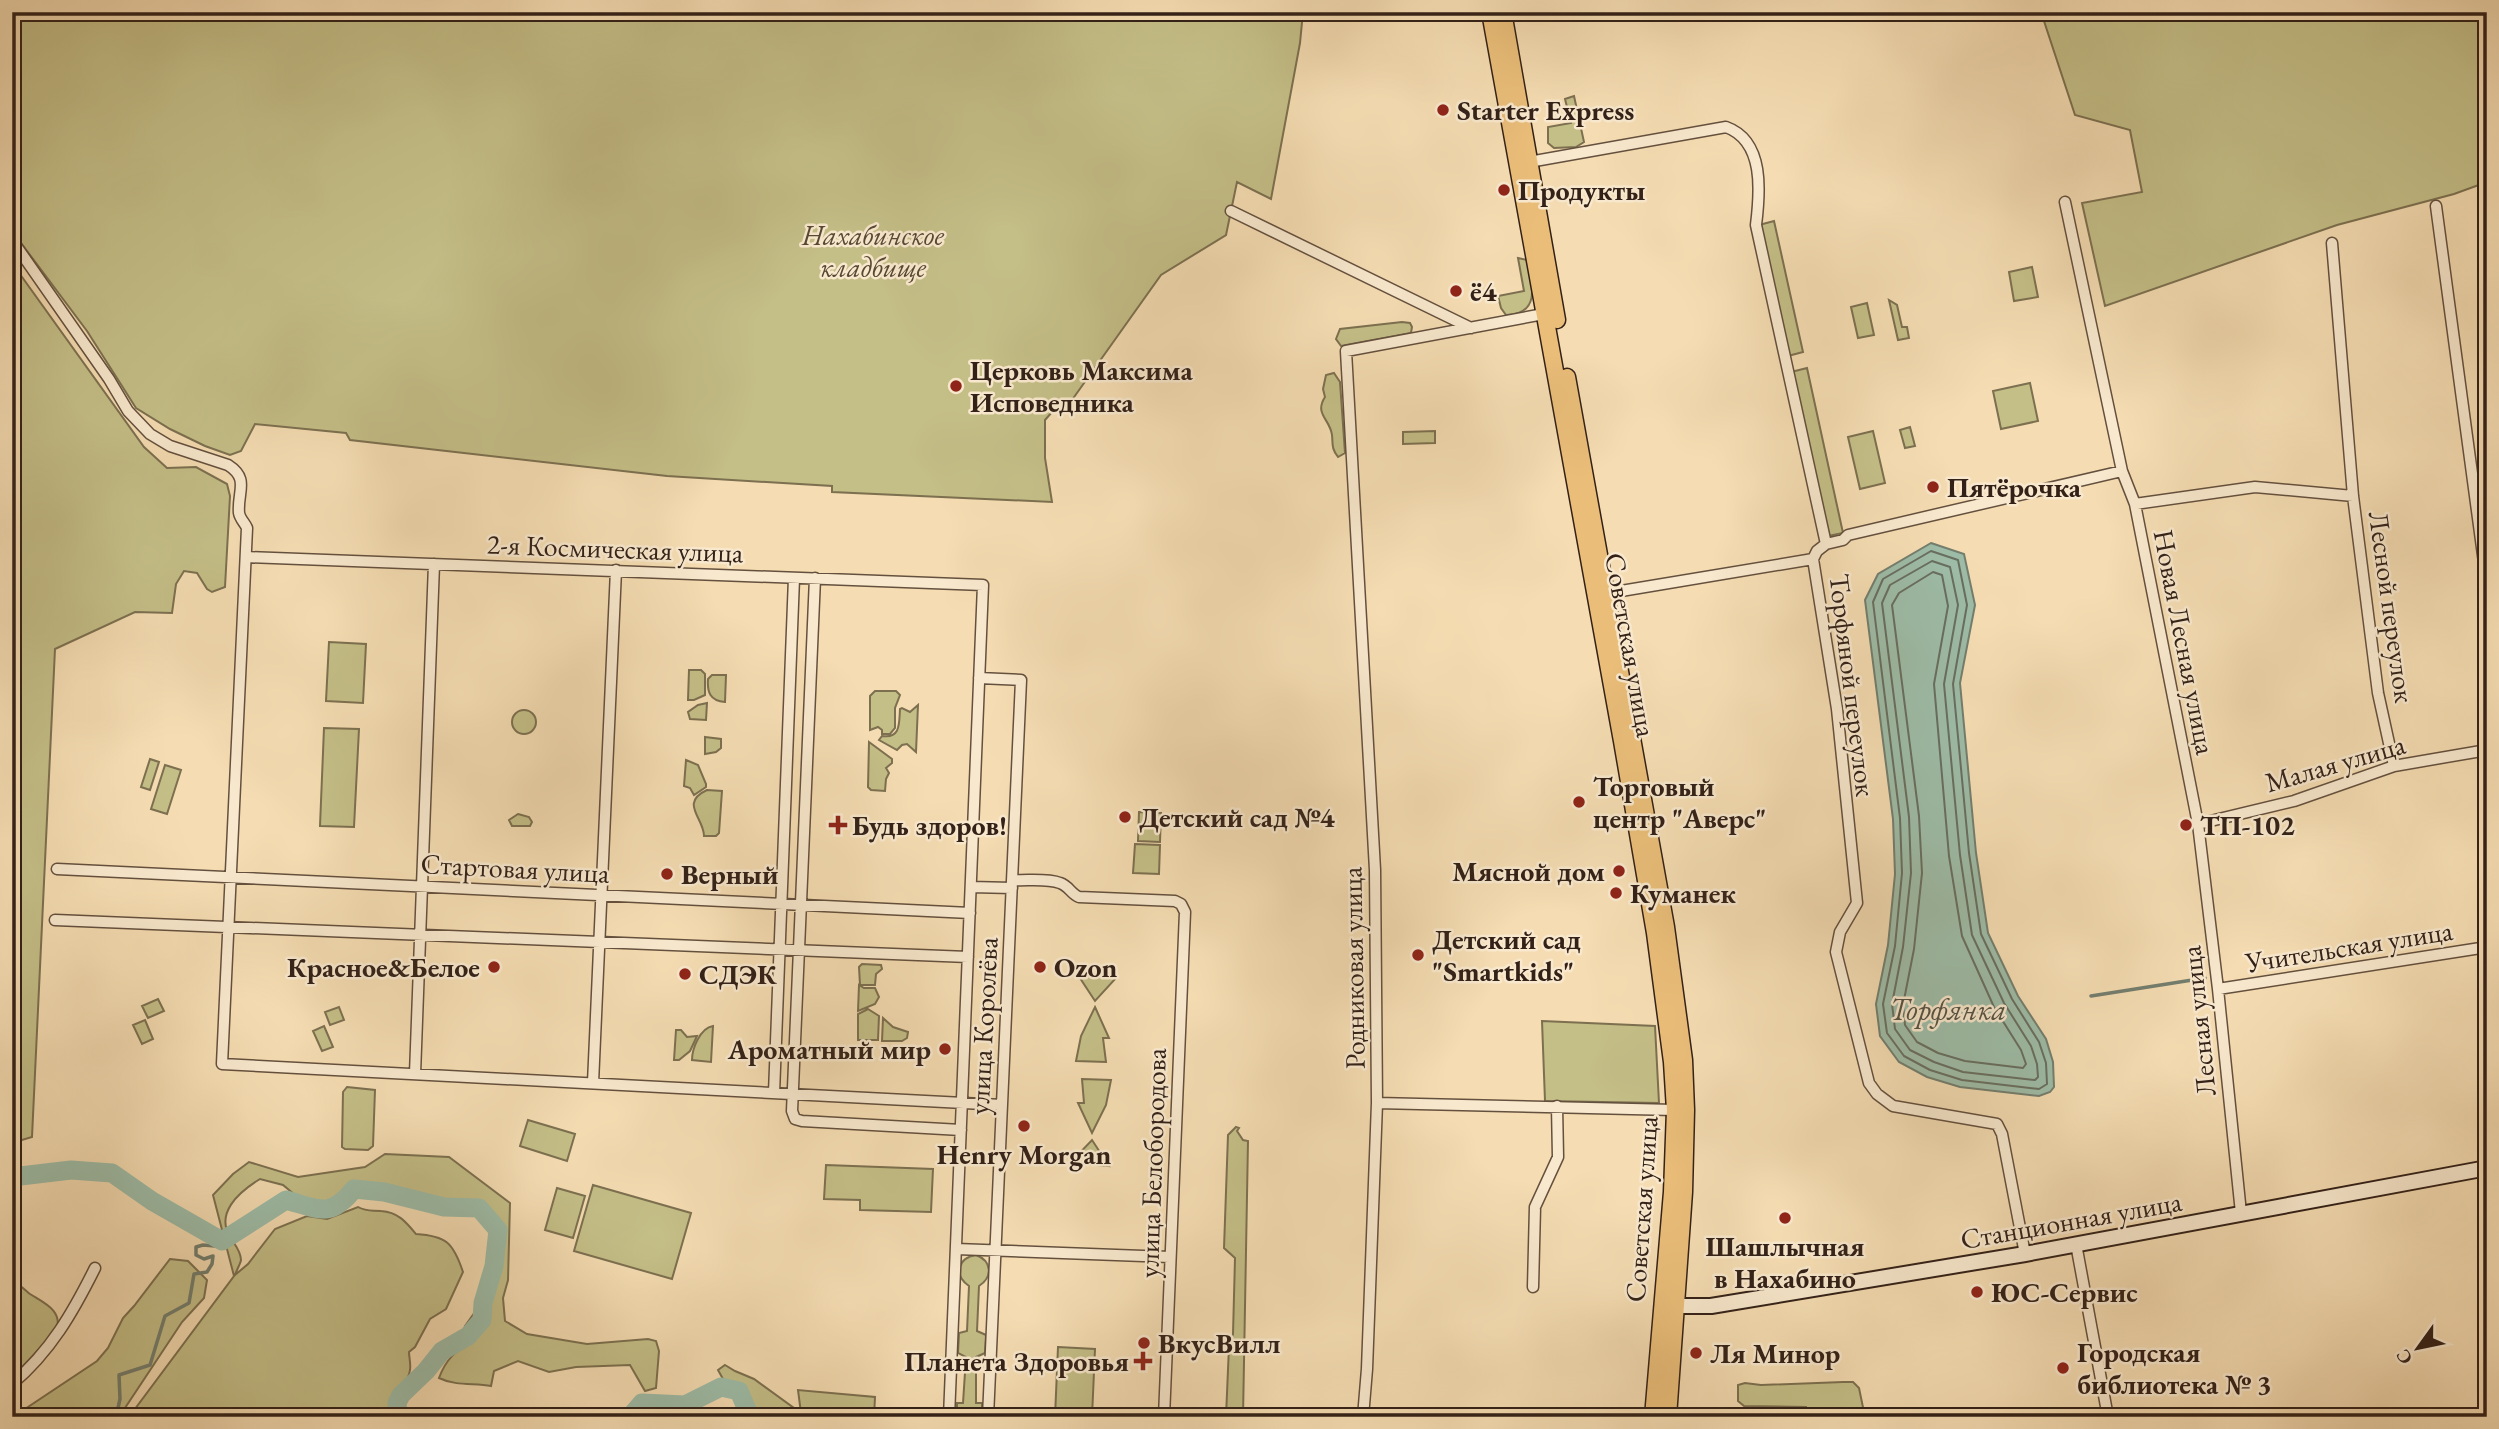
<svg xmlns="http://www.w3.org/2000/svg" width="2499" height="1429" viewBox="0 0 2499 1429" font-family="'EB Garamond',serif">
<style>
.green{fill:#c4be87;stroke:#7c7050;stroke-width:2}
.water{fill:#9dbca7;stroke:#737e6e;stroke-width:2}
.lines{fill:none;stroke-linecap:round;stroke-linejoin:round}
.shore{stroke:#686e60;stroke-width:2}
.stream{stroke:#737e6e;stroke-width:3.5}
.river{stroke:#9dbca7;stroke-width:19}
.street-casing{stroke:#64503e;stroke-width:13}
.secondary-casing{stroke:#332118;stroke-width:18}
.primary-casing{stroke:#332118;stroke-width:19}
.street{stroke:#f8e8cd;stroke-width:10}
.secondary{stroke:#f8e8cd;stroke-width:14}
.primary{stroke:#eabe79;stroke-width:16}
.poi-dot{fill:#8f2418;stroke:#f8e8cd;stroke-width:2.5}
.labels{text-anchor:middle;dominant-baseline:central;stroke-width:5;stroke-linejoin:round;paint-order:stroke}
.poi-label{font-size:28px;font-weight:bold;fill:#332118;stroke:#f8e8cd;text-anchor:start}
.park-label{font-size:28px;font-style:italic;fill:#574834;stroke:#f8e8cd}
.street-label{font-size:28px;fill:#332118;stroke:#f8e8cd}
.water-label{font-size:30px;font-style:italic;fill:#535043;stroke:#f8e8cd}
</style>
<rect width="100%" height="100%" fill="#f5dcb2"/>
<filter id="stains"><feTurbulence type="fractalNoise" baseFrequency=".00286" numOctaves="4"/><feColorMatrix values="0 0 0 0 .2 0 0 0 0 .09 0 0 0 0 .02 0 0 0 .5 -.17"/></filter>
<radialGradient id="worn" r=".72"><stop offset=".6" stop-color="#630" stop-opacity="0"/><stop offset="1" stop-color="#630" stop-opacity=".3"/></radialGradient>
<path class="green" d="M12 12H1303L1300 43 1271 199 1237 182 1226 235 1161 275 1067 407 1060 403 1045 420V458L1052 502 832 492V486L667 476 350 440 346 433 255 424 241 451 230 455 205 446 170 429 136 408 87 331 12 231Z
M2041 12H2487V182L2454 194 2337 225 2105 306 2082 203 2142 192 2130 130 2075 115Z
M1574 96 1584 142 1576 147 1554 148 1548 143V127L1571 123 1565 99Z
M1774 221 1803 352 1788 356 1759 225Z
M1518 258 1527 260C1532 283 1542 314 1506 315L1501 308 1498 296 1524 291Z
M12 263 144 447 167 468 196 467 227 484 230 496 225 587 212 592 207 589 197 573 184 571 176 584 172 613 135 612 55 649 32 1137 12 1143Z
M2032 267 2038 297 2014 301 2009 272Z
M1889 300 1897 305 1902 327H1907L1909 338 1898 340Z
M1867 303 1874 335 1858 338 1851 307Z
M1402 322 1410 323 1412 327 1411 333 1341 346 1336 339 1340 329Z
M1807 368 1843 533 1828 536 1791 372Z
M1334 373 1340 382 1345 453 1338 457C1331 448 1333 444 1332 435 1330 419 1314 414 1325 397L1323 389 1326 375Z
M2030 383 2038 421 2001 429 1993 391Z
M1910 427 1915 446 1905 448 1900 430Z
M1435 431V443L1403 444V432Z
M1873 431 1885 483 1860 489 1848 437Z
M329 642 366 644 363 703 326 701Z
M689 670H701L705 674V695L694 700H688Z
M712 675H726L725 702C710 701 707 692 708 679Z
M875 691H896L900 695 895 708V728L890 734H882V730L878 727 870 730V696Z
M707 703 706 720 690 719 688 712 698 705Z
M918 705 916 752 907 744 902 745 897 750 879 740 882 736C901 739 899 723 900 709L902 708 910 712Z
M512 722a12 12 0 1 1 24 0a12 12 0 1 1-24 0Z
M324 728 359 729 354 827 320 826Z
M705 737 721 739V748L716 752 705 754Z
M869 742 892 759V763L886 768 889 773 886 779 885 791 871 790 868 787Z
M150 759 159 762 150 790 141 787Z
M686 760 698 765 706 784V787L694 795 690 788 684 786Z
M165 765 181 770 167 814 151 809Z
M707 790 722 791 719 833 716 836H704C704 818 679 803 707 790Z
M1139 812 1161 813 1160 842 1138 841Z
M518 814 529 817 532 822 530 826H512L509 820Z
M1135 844 1160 845 1159 874 1133 873Z
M862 964 881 965 882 969 876 974 875 985H860L859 967Z
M1078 975 1117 977 1095 1001Z
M859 985 864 988H875L879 997 875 1004 858 1011Z
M158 999 164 1011 148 1018 142 1006Z
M339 1007 344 1020 330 1025 325 1012Z
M1095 1007 1109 1038H1103L1106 1062 1076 1061 1081 1036Z
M868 1009 879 1016 878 1040H858V1014Z
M883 1018 893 1027 908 1032 907 1038 902 1041H882Z
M145 1020 153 1039 142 1044 133 1025Z
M1542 1021 1655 1026 1659 1103 1545 1101Z
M324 1026 333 1047 322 1051 313 1031Z
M713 1026 711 1062 692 1060C692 1049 700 1028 713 1026Z
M676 1030H681L687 1037 697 1036 690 1051 679 1060H674Z
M1082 1079 1111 1080 1106 1105 1092 1133 1078 1103H1084Z
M347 1087 375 1090 373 1146 368 1150 345 1149 342 1147 343 1092Z
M528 1120 575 1134 567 1161 520 1146Z
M1236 1127 1239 1128 1237 1131 1243 1140 1248 1141 1243 1417H1226L1229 1346 1233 1334 1235 1258 1224 1248 1228 1135Z
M1092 1140 1109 1166 1070 1163Z
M385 1154 449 1157 510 1203 508 1280 503 1298 505 1321 527 1334 587 1344 648 1339 656 1341 659 1351 656 1388 645 1391 630 1365 576 1367 549 1372 518 1361 494 1371 491 1386C474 1383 455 1386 439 1378 446 1359 456 1350 474 1340L465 1326C488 1297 505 1250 488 1215L452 1202 441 1201 417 1205 359 1185 347 1189 325 1203H313L301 1200 283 1185 260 1179C239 1192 213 1214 232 1240 236 1246 241 1252 241 1260 240 1265 236 1271 235 1275L248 1264 275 1229 307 1216 327 1219 358 1207C367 1212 372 1210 381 1211 398 1212 406 1222 416 1234 446 1236 453 1242 463 1272L446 1309 430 1319 415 1347 409 1352C409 1357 411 1364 410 1370 408 1388 386 1397 391 1417H129L234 1276 213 1195 233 1174 249 1162 298 1177 365 1167Z
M826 1165 933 1169 931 1212 860 1210V1200L824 1199Z
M593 1185 691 1213 672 1279 574 1251Z
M557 1188 585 1196 573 1238 545 1230Z
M976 1255C992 1261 993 1277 979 1286L977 1331 986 1335 985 1353 976 1357V1403H982V1417H957V1403H963L966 1357 958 1353 959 1333 967 1331 969 1286C953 1275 958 1258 976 1255Z
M170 1259 188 1261 207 1280 204 1298 182 1322 119 1417H13L97 1361 108 1348 123 1318 134 1306Z
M12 1281C19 1284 24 1289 30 1294 44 1303 64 1311 56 1331L12 1378Z
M1058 1347 1095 1349 1092 1417H1055Z
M725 1365 735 1371 754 1379 801 1413 798 1390 875 1397 874 1417H749L733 1397 718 1370Z
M1843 1382H1853L1859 1388 1865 1417H1806V1407L1744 1406 1738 1401V1385L1745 1383 1761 1385Z"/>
<path class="water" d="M1931 543 1964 554 1975 605 1960 683 1976 853 1988 933 2018 996 2046 1039 2053 1062 2054 1087 2050 1092 2039 1096 1960 1087 1927 1077 1899 1062 1880 1036 1876 1004 1888 945 1895 874 1893 819 1865 600 1878 574Z"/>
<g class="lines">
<path class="shore" d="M1931 551 1958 560 1967 605 1953 684 1969 853 1981 934 2012 999 2039 1042 2046 1063 2047 1084 2039 1089 1962 1080 1930 1070 1904 1056 1887 1033 1883 1004 1895 946 1902 873 1900 818 1873 602 1883 579Z
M1932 561 1950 567 1958 605 1944 684 1960 855 1972 935 2004 1003 2031 1046 2037 1064 2038 1077 2035 1080 1963 1072 1934 1062 1910 1050 1895 1029 1892 1004 1903 947 1911 873 1909 817 1882 603 1890 585Z
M1933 572 1942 575 1948 606 1934 684 1949 856 1962 936 1994 1007 2021 1050 2026 1064 2023 1068 1965 1061 1938 1053 1917 1042 1905 1025 1903 1005 1914 949 1922 873 1919 816 1892 605 1899 593Z"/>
<path class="stream" d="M2091 996 2205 978
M116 1417 120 1399 119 1375 150 1365 165 1316 189 1303 194 1274 207 1272 212 1264 213 1256 204 1259 196 1255V1247L203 1245 215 1246 217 1239"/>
<path class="river" d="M12 1177 71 1170 112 1173 152 1201 222 1241 286 1200C319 1209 330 1219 354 1189L384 1192 444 1207 479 1208 498 1230 494 1266 483 1303 482 1320 468 1336 442 1351 426 1371 401 1395 397 1403 398 1417
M630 1417 642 1403 685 1405 721 1387 739 1391 750 1417"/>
<defs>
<path id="street" d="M1529 162 1726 127C1765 141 1760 193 1756 225L1826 544 1817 551 1813 559 1837 709 1857 903 1840 932 1836 952 1869 1083 1877 1094 1893 1106 1997 1124 2002 1134 2025 1254
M2065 202 2122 471 2135 504 2198 824 2218 989 2241 1213
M2436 206 2487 585
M1231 211 1471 328
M12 240 109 379 128 411 150 434 170 446 228 465C250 479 237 492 239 513 240 519 245 523 247 528L222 1064 1002 1105
M2332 243 2353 496 2378 693 2394 766
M2135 504 2255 487 2353 496
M1826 544 1843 540 1848 535 2122 471
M246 557 983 585 949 1417
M815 578 792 1111 795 1119 802 1121 961 1130
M1603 594 1813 559
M979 678 1021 680 988 1417
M2198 824 2294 801 2394 766 2487 750
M57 869 970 913
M1012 880C1027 881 1047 878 1060 883 1069 886 1071 894 1079 897L1175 901 1181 904 1185 912 1164 1417
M971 887 1012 888
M55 920 968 957
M2218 989 2487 947
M415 1074 434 564
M593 1083 616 570
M774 1093 794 578
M1377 1103 1675 1110
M2076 1244 2108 1417
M956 1249 1170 1257
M1533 1287 1535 1207 1558 1157 1557 1106
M12 1384C51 1351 73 1312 95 1268
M1363 1417 1367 1369 1377 1103 1375 870 1346 351 1549 313"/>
<path id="secondary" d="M1668 1306H1711L2025 1254 2487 1168"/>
<path id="primary" d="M1490 12 1622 741 1655 933 1672 1062 1675 1110 1672 1192 1653 1417
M1503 12 1557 320
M1567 377 1666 927 1684 1060 1686 1110 1684 1192 1668 1417"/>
</defs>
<use href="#street" class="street-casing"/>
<use href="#secondary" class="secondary-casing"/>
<use href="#primary" class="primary-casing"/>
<use href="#street" class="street"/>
<use href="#secondary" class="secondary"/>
<use href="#primary" class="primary"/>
</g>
<g class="poi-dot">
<circle cx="1443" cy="110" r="7"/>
<circle cx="1504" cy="190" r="7"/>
<circle cx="1456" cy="291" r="7"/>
<circle cx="956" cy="386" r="7"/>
<circle cx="1933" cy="487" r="7"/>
<circle cx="1579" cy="802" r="7"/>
<circle cx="1125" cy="817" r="7"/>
<path d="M834.5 814.5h7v7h7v7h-7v7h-7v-7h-7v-7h7z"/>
<circle cx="2186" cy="825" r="7"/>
<circle cx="1619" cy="871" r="7"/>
<circle cx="667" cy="874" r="7"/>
<circle cx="1616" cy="893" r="7"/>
<circle cx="1418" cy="955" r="7"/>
<circle cx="494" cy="967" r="7"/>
<circle cx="1040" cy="967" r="7"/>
<circle cx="685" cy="974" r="7"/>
<circle cx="945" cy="1049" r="7"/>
<circle cx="1024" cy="1126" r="7"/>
<circle cx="1785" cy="1218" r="7"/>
<circle cx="1977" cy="1292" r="7"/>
<circle cx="1144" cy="1343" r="7"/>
<circle cx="1696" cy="1353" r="7"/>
<path d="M1139.5 1350.5h7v7h7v7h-7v7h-7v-7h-7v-7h7z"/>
<circle cx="2063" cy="1368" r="7"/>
</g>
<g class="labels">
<g class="poi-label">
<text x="1457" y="110">Starter Express</text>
<text x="1518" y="190">Продукты</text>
<text x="1470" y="291">ё4</text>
<text x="970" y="370">Церковь Максима<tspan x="970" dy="32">Исповедника</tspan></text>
<text x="1947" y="487">Пятёрочка</text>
<text x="1593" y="786">Торговый<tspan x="1593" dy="32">центр "Аверс"</tspan></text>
<text x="1139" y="817">Детский сад №4</text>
<text x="852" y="825">Будь здоров!</text>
<text x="2200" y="825">ТП-102</text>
<text x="1605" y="871" text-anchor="end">Мясной дом</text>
<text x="681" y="874">Верный</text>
<text x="1630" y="893">Куманек</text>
<text x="1432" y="939">Детский сад<tspan x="1432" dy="32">"Smartkids"</tspan></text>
<text x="480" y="967" text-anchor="end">Красное&amp;Белое</text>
<text x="1054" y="967">Ozon</text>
<text x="699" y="974">СДЭК</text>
<text x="931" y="1049" text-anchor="end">Ароматный мир</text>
<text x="1024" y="1154" text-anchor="middle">Henry Morgan</text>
<text x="1785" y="1246" text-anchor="middle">Шашлычная<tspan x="1785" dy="32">в Нахабино</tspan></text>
<text x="1991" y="1292">ЮС-Сервис</text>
<text x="1158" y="1343">ВкусВилл</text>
<text x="2077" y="1352">Городская<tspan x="2077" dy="32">библиотека № 3</tspan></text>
<text x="1710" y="1353">Ля Минор</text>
<text x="1129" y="1361" text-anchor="end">Планета Здоровья</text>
</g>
<g class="park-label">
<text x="873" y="235">Нахабинское<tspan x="873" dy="32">кладбище</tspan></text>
</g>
<g class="street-label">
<text transform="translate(615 548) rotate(2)">2-я Космическая улица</text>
<text transform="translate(2392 607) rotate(82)">Лесной переулок</text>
<text transform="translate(2185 642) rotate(79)">Новая Лесная улица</text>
<text transform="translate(1631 645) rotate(80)">Советская улица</text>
<text transform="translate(1853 685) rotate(83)">Торфяной переулок</text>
<text transform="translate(2335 763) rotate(-16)">Малая улица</text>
<text transform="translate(515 868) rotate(3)">Стартовая улица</text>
<text transform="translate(2349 946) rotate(-9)">Учительская улица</text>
<text transform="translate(1353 968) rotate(-91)">Родниковая улица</text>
<text transform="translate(2198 1021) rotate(-96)">Лесная улица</text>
<text transform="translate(983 1026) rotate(-87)">улица Королёва</text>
<text transform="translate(1152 1163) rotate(-88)">улица Белобородова</text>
<text transform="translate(1641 1209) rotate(-86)">Советская улица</text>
<text transform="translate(2071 1220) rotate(-10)">Станционная улица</text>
</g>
<g class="water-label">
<text x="1948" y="1009">Торфянка</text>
</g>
</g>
<rect width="2499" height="1429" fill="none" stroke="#f5dcb2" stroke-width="42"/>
<rect x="14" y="14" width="2471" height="1401" fill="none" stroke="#332118" stroke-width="3.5"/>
<rect x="21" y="21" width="2457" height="1387" fill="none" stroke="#332118" stroke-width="2"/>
<g transform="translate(2418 1348) rotate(237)" stroke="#f8e8cd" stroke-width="5" paint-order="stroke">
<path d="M0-5L12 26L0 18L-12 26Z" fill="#332118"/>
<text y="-10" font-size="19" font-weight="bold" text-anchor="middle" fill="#332118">С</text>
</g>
<rect width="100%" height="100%" filter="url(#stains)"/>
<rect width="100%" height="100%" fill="url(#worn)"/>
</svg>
